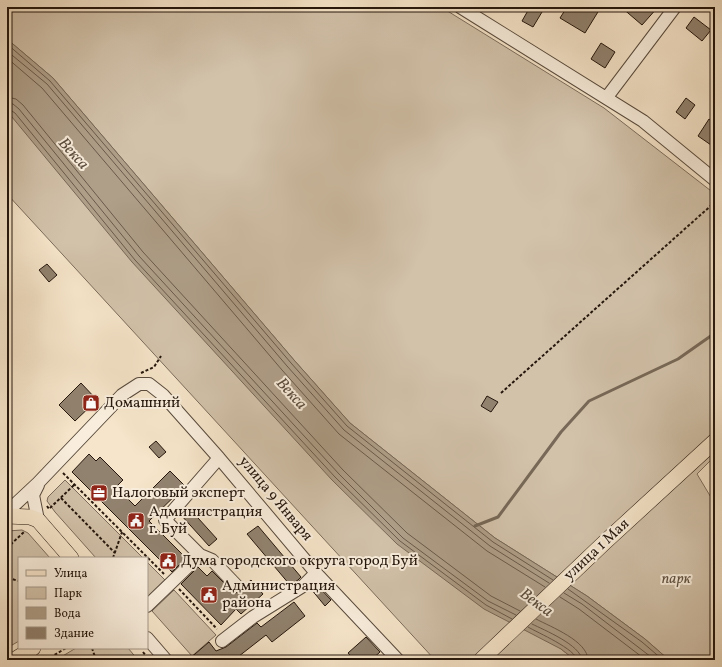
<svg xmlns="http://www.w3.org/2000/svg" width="722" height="667" viewBox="0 0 722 667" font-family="Vollkorn,serif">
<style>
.green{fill:#d2c2aa;stroke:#7b6c5b}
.water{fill:#af9f89;stroke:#776857}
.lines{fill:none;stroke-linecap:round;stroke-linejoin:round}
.shore{stroke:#6a5a4a;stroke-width:1}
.stream{stroke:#776857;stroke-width:3}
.building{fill:#91826f;stroke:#24160c}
.minor-casing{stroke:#584a3c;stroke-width:14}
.major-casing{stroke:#24160c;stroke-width:16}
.path{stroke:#24160c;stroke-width:2;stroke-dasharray:3 2;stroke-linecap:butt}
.minor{stroke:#f9eedd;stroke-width:12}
.major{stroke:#f6e5ca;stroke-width:15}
.labels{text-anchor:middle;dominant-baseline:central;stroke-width:4;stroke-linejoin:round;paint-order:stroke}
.poi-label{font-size:15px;fill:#24160c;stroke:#f9eedd;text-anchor:start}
.street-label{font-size:15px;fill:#24160c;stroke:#f9eedd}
.park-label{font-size:15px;font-style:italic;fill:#615243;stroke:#f9eedd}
.water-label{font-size:16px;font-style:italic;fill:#5c4d3e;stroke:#f9eedd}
</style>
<rect width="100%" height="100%" fill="#f6e5ca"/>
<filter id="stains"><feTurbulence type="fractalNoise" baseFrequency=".005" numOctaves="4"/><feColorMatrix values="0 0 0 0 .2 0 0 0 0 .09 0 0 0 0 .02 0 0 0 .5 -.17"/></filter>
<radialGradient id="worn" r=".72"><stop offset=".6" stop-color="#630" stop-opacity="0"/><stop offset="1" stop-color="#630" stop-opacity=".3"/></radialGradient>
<path class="green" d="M7 7H441L604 108 715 194V456L697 474 715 504V660H669L645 639 587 596 495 538 350 423 294 360 53 78 7 39Z
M7 111 561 649 575 660H435L7 194Z
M65 480 143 558H96L55 512 47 501 48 497Z
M22 530 28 533 50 558H19V641L7 648V531Z
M147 562 166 581 147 599Z
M174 590 216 635 192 656 152 611Z
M76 648H128L138 660H56Z"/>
<path class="water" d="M7 39 53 78 294 360 350 423 495 538 587 596 645 639 669 660H575L561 649 484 609 397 544 332 480 132 262 7 111Z"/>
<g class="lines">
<path class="shore" d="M7 44 50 81 291 363 347 426 493 542 553 580
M7 51 47 84 287 366 344 430 490 546 549 583
M7 58 42 88 282 370 339 434 487 551 545 587
M7 97 16 99 23 105 143 252 343 470 407 533 491 596 520 611
M7 103 13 104 19 109 139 256 339 474 403 538 488 601 516 615
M7 108 15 113 135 260 335 477 400 541 486 605 512 619
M568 589 642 642 663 660
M564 593 582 604 655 660
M560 597 579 609 646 660
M536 619C551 627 588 641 588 660
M532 624C544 630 581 645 582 660
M528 627C538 633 576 649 577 660"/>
<path class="stream" d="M475 526 498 517 561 432 589 401 678 359 715 333"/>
</g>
<path class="building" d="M530 7H545L533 27 522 21Z
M567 7H601L585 33 560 18Z
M621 7H658L642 25Z
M694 17 711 30 702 41 686 28Z
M601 43 615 52 605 68 591 59Z
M686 98 695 105 685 119 676 112Z
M709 119 715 123V139L711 145 698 136Z
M47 264 57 275 49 282 39 270Z
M81 383 97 400 75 421 59 405Z
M487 396 498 402 491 412 481 406Z
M156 441 166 452 159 458 149 447Z
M89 454 96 461 100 457 123 480 116 487 135 506 170 471 185 486 149 521 186 558 172 572 72 472Z
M189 508 217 539 209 546 181 515Z
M258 526 301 577 298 580 290 585 247 534Z
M198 567 207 576 212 571 235 594 251 580 263 594 241 614 236 609 221 625 181 584Z
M317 585 331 600 325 606 311 589Z
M294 602 305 616 272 642 266 635 234 660H188L209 642 216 651 226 647 257 623 261 627Z
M366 637 380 652 371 660H354L348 653Z"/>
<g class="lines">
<defs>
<path id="minor" d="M460 7 643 121 715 180
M607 97 675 7
M219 458 165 520 200 555 212 560 236 585
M38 485 33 495 38 520
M7 512 38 483 122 395 139 384H149L163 395 219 458 316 573 398 660
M147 606 200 555
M147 638 166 660
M222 641 253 617 303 586 316 573"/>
<path id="major" d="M7 516 30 517 38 520 71 558
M14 660 33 648
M481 660 605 542 715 441"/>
</defs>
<use href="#minor" class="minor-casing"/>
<use href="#major" class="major-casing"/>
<path class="path" d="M141 373 154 367 161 356
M501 393 715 202
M63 473 164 574
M61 498 115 553
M47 506 49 509 74 485
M7 548 25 531
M113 558 122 532
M7 562 9 572 7 580
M8 578 19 581
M179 589 217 629
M92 648 96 660
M143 652 149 660
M46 660 66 648"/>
<use href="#minor" class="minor"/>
<use href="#major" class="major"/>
</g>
<defs>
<symbol id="shop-square" viewBox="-11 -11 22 22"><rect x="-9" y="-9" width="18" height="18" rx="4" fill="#8f2418" stroke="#f9eedd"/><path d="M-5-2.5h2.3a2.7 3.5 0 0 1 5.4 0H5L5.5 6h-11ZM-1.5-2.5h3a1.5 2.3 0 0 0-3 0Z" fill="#fff"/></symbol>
<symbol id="office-square" viewBox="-11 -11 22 22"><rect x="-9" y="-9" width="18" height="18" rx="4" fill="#8f2418" stroke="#f9eedd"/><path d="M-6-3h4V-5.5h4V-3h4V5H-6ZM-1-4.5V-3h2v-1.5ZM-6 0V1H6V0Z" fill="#fff"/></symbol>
<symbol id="civic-square" viewBox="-11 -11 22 22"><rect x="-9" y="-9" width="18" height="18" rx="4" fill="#8f2418" stroke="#f9eedd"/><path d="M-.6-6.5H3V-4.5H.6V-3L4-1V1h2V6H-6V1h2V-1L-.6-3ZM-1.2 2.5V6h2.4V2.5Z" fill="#fff"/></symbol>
</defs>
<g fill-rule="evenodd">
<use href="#shop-square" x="81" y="393" width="20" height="20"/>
<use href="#office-square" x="89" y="483" width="20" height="20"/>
<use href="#civic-square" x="126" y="511" width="20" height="20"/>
<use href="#civic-square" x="158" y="551" width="20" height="20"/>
<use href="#civic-square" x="199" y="585" width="20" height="20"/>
</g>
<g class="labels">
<g class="poi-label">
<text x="104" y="403">Домашний</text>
<text x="112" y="493">Налоговый эксперт</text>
<text x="149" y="512">Администрация<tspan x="149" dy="17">г. Буй</tspan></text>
<text x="181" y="561">Дума городского округа город Буй</text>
<text x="222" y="586">Администрация<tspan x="222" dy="17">района</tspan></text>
</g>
<g class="street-label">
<text transform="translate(275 499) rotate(50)">улица 9 Января</text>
<text transform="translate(597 550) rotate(-43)">улица 1 Мая</text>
</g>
<g class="park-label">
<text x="676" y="579">парк</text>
</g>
<g class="water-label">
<text transform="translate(73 154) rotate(48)">Векса</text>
<text transform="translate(291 394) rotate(48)">Векса</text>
<text transform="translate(536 603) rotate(36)">Векса</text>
</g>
</g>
<rect width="722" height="667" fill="none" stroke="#f6e5ca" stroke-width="24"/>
<rect x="8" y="8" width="706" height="651" fill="none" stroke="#24160c" stroke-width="2"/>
<rect x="12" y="12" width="698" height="643" fill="none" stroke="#24160c"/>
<rect x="18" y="557" width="130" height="92" fill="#f9eedd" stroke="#a49889"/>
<rect x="26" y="570" width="20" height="6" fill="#f6e5ca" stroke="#a49889"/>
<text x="54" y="577" font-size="12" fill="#24160c">Улица</text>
<rect x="26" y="587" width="20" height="12" fill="#d2c2aa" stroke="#a49889"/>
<text x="54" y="597" font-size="12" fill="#24160c">Парк</text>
<rect x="26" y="607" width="20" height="12" fill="#af9f89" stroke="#a49889"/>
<text x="54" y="617" font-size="12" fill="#24160c">Вода</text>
<rect x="26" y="627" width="20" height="12" fill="#91826f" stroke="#a49889"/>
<text x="54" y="637" font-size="12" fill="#24160c">Здание</text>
<rect width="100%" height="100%" filter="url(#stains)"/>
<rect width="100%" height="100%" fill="url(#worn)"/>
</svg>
